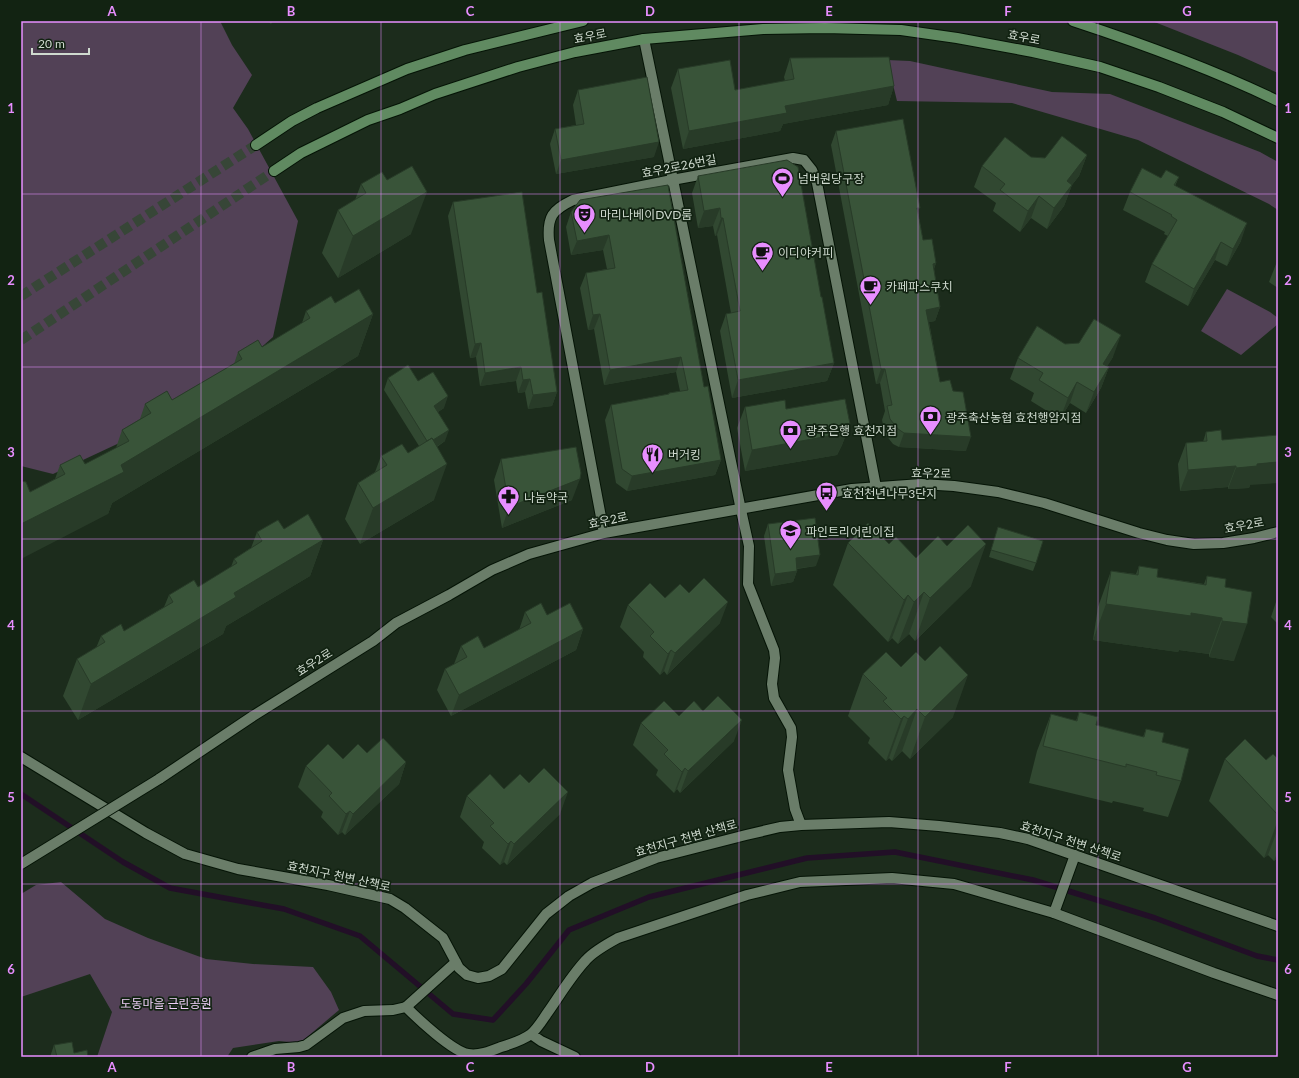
<svg xmlns="http://www.w3.org/2000/svg" width="1299" height="1078" viewBox="0 0 1299 1078" font-family="Lato,'Noto Sans KR',sans-serif">
<style>
.green{fill:#524156}
.lines{fill:none;stroke-linecap:round;stroke-linejoin:round}
.stream{stroke:#220f27;stroke-width:5.5}
.secondary-tunnel{stroke:#374637;stroke-width:10;stroke-dasharray:10 5;stroke-linecap:butt}
.service-casing{stroke:#051406;stroke-width:12}
.pedestrian-casing{stroke:#051406;stroke-width:12}
.minor-casing{stroke:#051406;stroke-width:12}
.secondary-casing{stroke:#051406;stroke-width:12}
.service{stroke:#6a7d69;stroke-width:10}
.pedestrian{stroke:#6a7d69;stroke-width:10}
.minor{stroke:#6a7d69;stroke-width:10}
.secondary{stroke:#608a61;stroke-width:10}
.minor-bridge-casing{stroke:#051406;stroke-width:12;stroke-linecap:butt}
.minor-bridge{stroke:#6a7d69;stroke-width:10}
.wall{fill:#314831}
.shaded-wall{fill:#283b28}
.building{fill:#395439;stroke:#283b28}
.grid{fill:none;stroke:#e88eff;stroke-width:1;stroke-opacity:0.55}
.labels{text-anchor:middle;dominant-baseline:central;stroke-width:3.5;stroke-linejoin:round;paint-order:stroke}
.street-label{font-size:12px;fill:#cfdacf;stroke:#122312}
.poi-label{font-size:12px;fill:#cfdacf;stroke:#122312;text-anchor:start}
.park-label{font-size:12px;fill:#efcef8;stroke:#122312}
.neatline{fill:none;stroke:#e88eff;stroke-width:1.5}
.grid-label{font-size:13px;text-anchor:middle;font-weight:bold;fill:#e88eff}
</style>
<rect width="100%" height="100%" fill="#1c2c1c"/>
<path class="green" d="M21 21H220L232 45 252 75 233 108 248 129 298 221 273 337 190 410 53 474 21 466Z
M1152 21H1278V73L1238 55Z
M887 60 910 61 1052 92 1110 94 1260 152 1278 162V210L1269 204 1138 140 1012 103 897 101Z
M1227 289 1270 312 1278 318V324L1241 355 1201 331Z
M61 882 105 919 148 938 206 959 253 964 313 967 331 992 339 1010 300 1043 279 1041 233 1048 227 1057H97L112 1012 90 974 21 997V894L36 885Z"/>
<g class="lines">
<path class="stream" d="M21 794 123 862 170 888 284 909 360 936 453 1014 493 1020 526 984 569 930 649 897 807 858 895 852 1033 880 1155 918 1257 956 1278 960"/>
<path class="secondary-tunnel" d="M21 296 256 145
M21 340 274 171"/>
<defs>
<path id="service" d="M531 1034 541 1041 575 1057
M252 1057 275 1049 299 1047 306 1045 343 1018 364 1011 393 1010 406 1007C418 1019 452 1051 468 1054 479 1056 491 1051 501 1047 511 1044 523 1040 531 1034 538 1028 543 1019 548 1012 560 995 571 976 586 960 594 951 607 944 618 938L747 895 800 882 892 878 954 884 1054 913 1214 973 1278 995"/>
<path id="pedestrian" d="M644 39 741 510 749 546 748 584 774 650 775 658 772 684 774 698 791 728 792 737 788 770 795 809 801 825
M21 757 146 833 185 854 238 869 328 885 390 899 405 908 443 938 459 968 467 975 478 978 489 976 502 969 546 914 569 896 592 883 656 858 746 835 780 827 801 825 889 822 939 826 1000 833 1028 839 1278 926
M1054 913 1075 855
M406 1007 456 962"/>
<path id="minor" d="M604 533 549 240C547 217 552 210 573 200L672 180 793 158 804 160 812 170 817 183 876 487
M159 779 253 716 373 641 396 623 449 595 492 570 529 554 604 533 852 489 921 484 954 486 998 492 1044 503 1139 533 1167 540 1194 544 1223 543 1254 538 1278 532"/>
<path id="secondary" d="M1073 21C1143 44 1212 69 1278 101
M256 145 292 121 317 108 407 69 465 50 583 21
M274 171 301 153 368 120 400 109 435 94 518 67 575 52 644 39 763 29 825 28 901 30 957 38 1033 52 1100 67 1159 87 1223 112 1278 138"/>
</defs>
<use href="#service" class="service-casing"/>
<use href="#pedestrian" class="pedestrian-casing"/>
<use href="#minor" class="minor-casing"/>
<use href="#secondary" class="secondary-casing"/>
<use href="#service" class="service"/>
<use href="#pedestrian" class="pedestrian"/>
<use href="#minor" class="minor"/>
<use href="#secondary" class="secondary"/>
<defs>
<path id="minor-bridge" d="M21 864 159 779"/>
</defs>
<use href="#minor-bridge" class="minor-bridge-casing"/>
<use href="#minor-bridge" class="minor-bridge"/>
</g>
<path class="wall" d="M268 21H273L271 24Z
M790 58 894 86 888 105 783 124 780 131 683 149 671 88 678 69 735 90 785 81 784 77Z
M578 90 654 157 556 174 550 144 555 129 576 125 573 105Z
M836 131 918 213 923 240 936 263 934 269 940 307 935 321 929 322 940 382 966 451 899 447 893 444 885 434 882 420 885 411 880 383 876 384 831 145Z
M1087 155 1079 176 1072 185 1064 206 1047 229 1031 218 1020 232 993 211 996 203 974 187 982 166 1031 157 1045 158Z
M698 176 821 297 834 363 827 381 732 398 720 331 726 314 731 313 717 235 715 236 713 226 698 228 692 193Z
M1179 177 1175 186 1241 241 1227 266 1215 260 1188 306 1145 282 1152 264 1168 236 1164 234 1165 232 1123 210 1130 192 1161 178Z
M361 184 411 234 338 278 322 253 338 210 355 200Z
M668 185 704 387 721 460 715 475 627 491 616 483 605 420 611 405 668 394 669 393 680 391 676 372 604 385 594 329 588 330 580 288 586 273 607 269 603 250 571 255 566 227 571 212Z
M453 202 537 293 557 392 552 406 528 409 525 392 518 393 516 381 480 386 476 357 470 358 448 216Z
M1278 259V288L1269 282Z
M335 303 373 314 358 356 112 503 108 514 30 492 55 479 60 465 85 464 116 448 122 430 140 419 145 404 172 400 234 364 238 352 262 347 302 323 306 311Z
M1065 344 1113 357 1107 366 1109 367 1101 388 1086 413 1070 403 1060 419 1031 401 1034 393 1010 379 1018 358Z
M388 378 418 381 444 408 438 412 445 441 437 447 434 500 360 544 345 519 358 483 375 472 381 456 408 453 419 446 384 390Z
M745 407 786 409 850 424 842 445 837 455 745 471 737 428Z
M1206 432 1222 440 1250 485 1249 488 1228 489V487L1180 491 1178 464 1186 443 1203 442Z
M501 459 572 500 502 528 494 480Z
M768 524 816 566 797 569V571L793 582 771 586 764 536Z
M998 527 1036 563 1033 571 989 557Z
M284 529 323 540 310 576 226 626 223 634 78 720 63 696 77 659 96 648 101 636 124 631 164 607 169 595 198 587 231 567 234 559 251 548 257 532Z
M848 543 889 544 971 586 915 641 909 634 898 644 892 638 888 642 833 585Z
M1139 566 1157 577 1204 584 1207 576 1225 587 1234 661 1209 657V654L1179 650 1178 652 1093 640 1098 607 1111 571 1136 574Z
M1278 596V624L1271 617Z
M665 598 720 623 667 675 664 671 660 675 643 657 644 652 620 627 628 605Z
M525 612 547 615 583 629 576 650 451 716 437 690 445 669 454 664 461 646 484 648 519 630Z
M863 674 953 717 910 759 902 751 892 761 889 758 886 761 868 743 870 738 848 716Z
M703 711 734 741 680 793 677 789 674 793 656 775 658 770 633 745 641 723 679 716Z
M1079 712 1096 725 1143 737 1146 729 1162 742 1181 781 1168 817 1143 811 1144 808 1113 801 1112 803 1029 783 1037 751 1051 714 1076 721Z
M367 753 406 762 399 784 345 835 342 832 338 835 321 817 323 812 298 787 306 766 343 759Z
M1225 759 1266 760 1278 759V858L1274 861 1268 855 1264 858 1209 801Z
M504 789 560 814 507 865 504 862 500 865 482 848 484 842 460 817 467 796Z
M54 1045 74 1053 88 1057H50Z"/>
<path class="shaded-wall" d="M894 86 888 105 783 124 780 131 683 149 689 131 785 106Z
M659 142 654 157 556 174 561 160Z
M1087 155 1079 176 1068 190 1072 185 1064 206 1047 229 1054 208 1067 181Z
M427 192 411 234 338 278 353 236Z
M1039 196 1031 218 1020 232 1028 211Z
M720 208 713 226 698 228 704 211Z
M721 218H723L717 235 715 236Z
M1247 223 1241 241 1227 266 1233 249Z
M609 235 603 250 571 255 577 241Z
M1221 242 1215 260 1188 306 1194 289Z
M936 263 931 277 933 264Z
M940 307 935 321 921 324 926 310Z
M373 314 358 356 112 503 108 514 21 559V524Z
M600 314 594 329 588 330 593 315Z
M1121 335 1113 357 1096 385 1103 364Z
M481 343 476 357 470 358 475 344Z
M681 357 676 372 604 385 610 370Z
M834 363 827 381 732 398 738 380Z
M521 367 516 381 480 386 485 373Z
M1109 367 1101 388 1086 413 1094 392Z
M881 369H885L880 383 876 384Z
M530 379 525 392 518 393 523 380Z
M1077 382 1070 403 1060 419 1068 398Z
M557 392 552 406 528 409 533 395Z
M448 396 444 408 430 417 434 406Z
M850 424 842 445 837 455 745 471 752 450Z
M449 430 445 441 425 454 429 443Z
M904 433 971 437 966 451 899 447Z
M721 460 715 475 627 491 632 476Z
M1278 462V483L1250 485 1249 488 1228 489 1236 468 1257 464Z
M447 464 434 500 360 544 373 508Z
M1236 466 1228 487 1180 491 1188 470Z
M580 479 572 500 502 528 509 507Z
M323 540 310 576 226 626 223 634 78 720 91 684 234 593Z
M986 544 971 586 915 641 930 598Z
M820 555 816 566 792 569 796 558Z
M797 571 793 582 771 586 775 574Z
M924 592 909 634 898 644 914 602Z
M908 595 892 638 888 642 904 600Z
M728 602 720 623 667 675 675 653Z
M1106 604 1191 613 1222 618 1209 654 1179 650 1178 652 1093 640Z
M1222 621 1247 624 1234 661 1209 657Z
M583 629 576 650 451 716 459 695Z
M671 650 664 671 660 675 668 654Z
M968 675 953 717 910 759 925 717Z
M917 709 902 751 892 761 908 719Z
M904 716 889 758 886 761 901 719Z
M742 720 734 741 680 793 688 771Z
M406 762 399 784 345 835 353 814Z
M685 768 677 789 674 793 682 772Z
M568 792 560 814 507 865 514 844Z
M350 811 342 832 338 835 346 814Z
M1278 820V828L1268 855 1264 858Z
M511 841 504 862 500 865 508 844Z
M1278 851V858L1274 861Z"/>
<path class="building" d="M889 57 894 86 785 106 787 113 689 131 678 69 730 60 735 90 794 79 790 58Z
M647 77 659 142 561 160 555 129 584 124 578 90Z
M903 119 920 208H917L923 240 932 239 936 263 933 264 940 307 926 310 940 382 950 380 953 391 963 392 971 437 904 433 898 429 890 419 887 406 892 405 885 369H881L836 131Z
M1062 136 1087 155 1067 181 1072 185 1054 208 1039 196 1028 211 1000 190 1005 184 982 166 1005 137 1031 157 1045 158Z
M787 160 798 167 821 297H822L834 363 738 380 726 314 740 311 723 218H721L720 208 704 211 698 176Z
M412 166 427 192 353 236 338 210 366 193 361 184 382 172 387 180Z
M1142 168 1161 178 1166 170 1179 177 1174 185 1247 223 1233 249 1221 242 1194 289 1152 264 1177 220 1171 216 1172 215 1130 192Z
M668 185 704 387 708 386 721 460 632 476 622 469 611 405 669 394V393L688 390 681 357 610 370 600 314 593 315 586 273 615 268 609 235 577 241 571 212 580 200Z
M522 192 537 293 542 292 557 392 533 395 530 379 523 380 521 367 485 373 481 343 475 344 453 202Z
M359 289 373 314 121 465 124 472 21 524V481L26 482 30 492 65 474 60 465 80 455 85 464 129 441 122 430 151 413 145 404 167 391 172 400 242 359 238 352 258 340 262 347 310 318 306 311 331 296 335 303Z
M1094 319 1121 335 1103 364 1109 367 1094 392 1077 382 1068 398 1039 380 1043 373 1018 358 1037 326 1065 344 1079 343Z
M408 365 418 381 433 372 448 396 434 406 449 430 433 440 432 438 427 441 388 378Z
M845 399 850 424 845 433 752 450 745 407 785 400 786 409Z
M1221 430 1222 440 1278 435V462L1257 464V466L1236 468V466L1188 470 1186 443 1207 441 1206 432Z
M432 438 447 464 373 508 358 483 387 465 381 456 402 444 408 453Z
M576 447 581 473 580 479 509 507 501 459Z
M308 514 323 540 234 593 236 597 91 684 77 659 105 642 101 636 121 624 124 631 173 602 169 595 194 580 198 587 237 563 234 559 262 541 257 532 278 520 284 529Z
M815 518 820 555 796 558 797 571 775 574 768 524Z
M868 523 889 544 896 537 916 558 938 536 947 546 968 525 986 544 930 598 924 592 914 602 908 595 904 600 848 543Z
M998 527 1043 541 1036 563 991 550Z
M1139 566 1158 569 1157 577 1206 585 1207 576 1226 579 1225 587 1252 592 1247 624 1222 621V618L1191 613V616L1106 604 1111 571 1138 575Z
M704 578 728 602 675 653 671 650 668 654 650 636 654 632 628 605 650 583 665 598 680 584 689 593Z
M541 603 547 615 570 603 583 629 459 695 445 669 467 657 461 646 478 636 484 648 531 623 525 612Z
M940 646 968 675 925 717 917 709 908 719 904 716 901 719 883 701 887 698 863 674 886 652 901 667 916 652 925 661Z
M718 696 742 720 688 771 685 768 682 772 664 754 668 750 641 723 664 701 679 716 694 701 703 711Z
M1079 712 1098 717 1096 725 1144 737 1146 729 1164 733 1162 742 1189 749 1181 781 1156 775 1157 772 1126 764V767L1043 746 1051 714 1077 721Z
M383 738 406 762 353 814 350 811 346 814 329 796 332 793 306 766 328 744 343 759 358 744 367 753Z
M1245 739 1266 760 1273 754 1278 759V815L1225 759Z
M544 768 568 792 514 844 511 841 508 844 490 826 494 823 467 796 490 774 504 789 520 774 529 783Z
M72 1042 74 1053 87 1050 88 1057H57L54 1045Z"/>
<path class="grid" d="M201 21V1057M381 21V1057M560 21V1057M739 21V1057M918 21V1057M1098 21V1057M21 194H1278M21 367H1278M21 539H1278M21 711H1278M21 884H1278"/>
<defs>
<symbol id="stadium-pin" viewBox="-11 -11 22 30"><path d="M0 17L-7.5 6A9.5 9.5 0 1 1 7.5 6Z" fill="#e88eff" stroke="#122312"/><path d="M0-5a6.5 5 0 1 0 0 10a6.5 5 0 1 0 0-10ZM-3.5-1.8h7v3.6h-7Z" fill="#111"/></symbol>
<symbol id="theatre-pin" viewBox="-11 -11 22 30"><path d="M0 17L-7.5 6A9.5 9.5 0 1 1 7.5 6Z" fill="#e88eff" stroke="#122312"/><path d="M-5-5.5Q0-4 5-5.5V0Q5 5 0 6Q-5 5-5 0ZM-3.3-2.5H-1v1.5H-3.3ZM1-2.5H3.3v1.5H1ZM-2.8 1Q0 5.5 2.8 1Z" fill="#111"/></symbol>
<symbol id="cafe-pin" viewBox="-11 -11 22 30"><path d="M0 17L-7.5 6A9.5 9.5 0 1 1 7.5 6Z" fill="#e88eff" stroke="#122312"/><path d="M-5.5-4.5H6V0H3Q3 3.5 0 3.5H-2.5Q-5.5 3.5-5.5 0ZM3-3.2v2h1.7v-2ZM-6 4.5H4V6H-6Z" fill="#111"/></symbol>
<symbol id="bank-pin" viewBox="-11 -11 22 30"><path d="M0 17L-7.5 6A9.5 9.5 0 1 1 7.5 6Z" fill="#e88eff" stroke="#122312"/><path d="M-6-4H6V4H-6ZM0-2.3a2.3 2.3 0 1 0 0 4.6a2.3 2.3 0 1 0 0-4.6Z" fill="#111"/></symbol>
<symbol id="restaurant-pin" viewBox="-11 -11 22 30"><path d="M0 17L-7.5 6A9.5 9.5 0 1 1 7.5 6Z" fill="#e88eff" stroke="#122312"/><path d="M-5-6h1v4h1v-4h1v4h1v-4h1v5L-1.5 .5V6h-2V.5L-5-1ZM5-6V6H3V1.5H1.5Q1.5-4 5-6Z" fill="#111"/></symbol>
<symbol id="bus-pin" viewBox="-11 -11 22 30"><path d="M0 17L-7.5 6A9.5 9.5 0 1 1 7.5 6Z" fill="#e88eff" stroke="#122312"/><path d="M-5-6H5V4H4V6H2V4H-2V6H-4V4H-5ZM-3.5-4V0h7V-4ZM-3.5 1.2v1.5H-2V1.2ZM2 1.2v1.5H3.5V1.2Z" fill="#111"/></symbol>
<symbol id="pharmacy-pin" viewBox="-11 -11 22 30"><path d="M0 17L-7.5 6A9.5 9.5 0 1 1 7.5 6Z" fill="#e88eff" stroke="#122312"/><path d="M-2-6h4v4h4v4h-4v4h-4v-4h-4v-4h4Z" fill="#111"/></symbol>
<symbol id="school-pin" viewBox="-11 -11 22 30"><path d="M0 17L-7.5 6A9.5 9.5 0 1 1 7.5 6Z" fill="#e88eff" stroke="#122312"/><path d="M0-5L7-2L0 1L-7-2ZM-4 1L0 2.5L4 1V4Q0 6-4 4Z" fill="#111"/></symbol>
</defs>
<g fill-rule="evenodd">
<use href="#stadium-pin" x="770" y="166" width="25" height="34"/>
<use href="#theatre-pin" x="572" y="202" width="25" height="34"/>
<use href="#cafe-pin" x="750" y="240" width="25" height="34"/>
<use href="#cafe-pin" x="858" y="274" width="25" height="34"/>
<use href="#bank-pin" x="918" y="404" width="25" height="34"/>
<use href="#bank-pin" x="778" y="418" width="25" height="34"/>
<use href="#restaurant-pin" x="640" y="442" width="25" height="34"/>
<use href="#bus-pin" x="814" y="480" width="25" height="34"/>
<use href="#pharmacy-pin" x="496" y="484" width="25" height="34"/>
<use href="#school-pin" x="778" y="518" width="25" height="34"/>
</g>
<g class="labels">
<g class="street-label">
<text transform="translate(590 36) rotate(-11)">효우로</text>
<text transform="translate(1024 37) rotate(11)">효우로</text>
<text transform="translate(679 166) rotate(-11)">효우2로26번길</text>
<text transform="translate(931 473) rotate(1)">효우2로</text>
<text transform="translate(608 520) rotate(-12)">효우2로</text>
<text transform="translate(1244 525) rotate(-10)">효우2로</text>
<text transform="translate(314 662) rotate(-32)">효우2로</text>
<text transform="translate(686 838) rotate(-16)">효천지구 천변 산책로</text>
<text transform="translate(1071 841) rotate(18)">효천지구 천변 산책로</text>
<text transform="translate(339 876) rotate(12)">효천지구 천변 산책로</text>
</g>
<g class="poi-label">
<text x="798" y="178">넘버원당구장</text>
<text x="600" y="214">마리나베이DVD룸</text>
<text x="778" y="252">이디야커피</text>
<text x="886" y="286">카페파스쿠치</text>
<text x="946" y="417">광주축산농협 효천행암지점</text>
<text x="806" y="430">광주은행 효천지점</text>
<text x="668" y="454">버거킹</text>
<text x="842" y="493">효천천년나무3단지</text>
<text x="524" y="497">나눔약국</text>
<text x="806" y="531">파인트리어린이집</text>
</g>
<g class="park-label">
<text x="166" y="1003">도동마을 근린공원</text>
</g>
</g>
<rect width="1299" height="1078" fill="none" stroke="#122312" stroke-width="44"/>
<path d="M32 48v6h57v-6" fill="none" stroke="#cfdacf" stroke-width="2"/>
<text x="38" y="48" font-size="12" fill="#cfdacf" stroke="#122312" stroke-width="3" paint-order="stroke">20 m</text>
<rect x="22" y="22" width="1255" height="1034" class="neatline"/>
<g class="grid-label">
<text x="112" y="16">A</text>
<text x="291" y="16">B</text>
<text x="470" y="16">C</text>
<text x="650" y="16">D</text>
<text x="829" y="16">E</text>
<text x="1008" y="16">F</text>
<text x="1187" y="16">G</text>
<text x="11" y="113">1</text>
<text x="1288" y="113">1</text>
<text x="11" y="285">2</text>
<text x="1288" y="285">2</text>
<text x="11" y="457">3</text>
<text x="1288" y="457">3</text>
<text x="11" y="630">4</text>
<text x="1288" y="630">4</text>
<text x="11" y="802">5</text>
<text x="1288" y="802">5</text>
<text x="11" y="974">6</text>
<text x="1288" y="974">6</text>
<text x="112" y="1072">A</text>
<text x="291" y="1072">B</text>
<text x="470" y="1072">C</text>
<text x="650" y="1072">D</text>
<text x="829" y="1072">E</text>
<text x="1008" y="1072">F</text>
<text x="1187" y="1072">G</text>
</g>
</svg>
